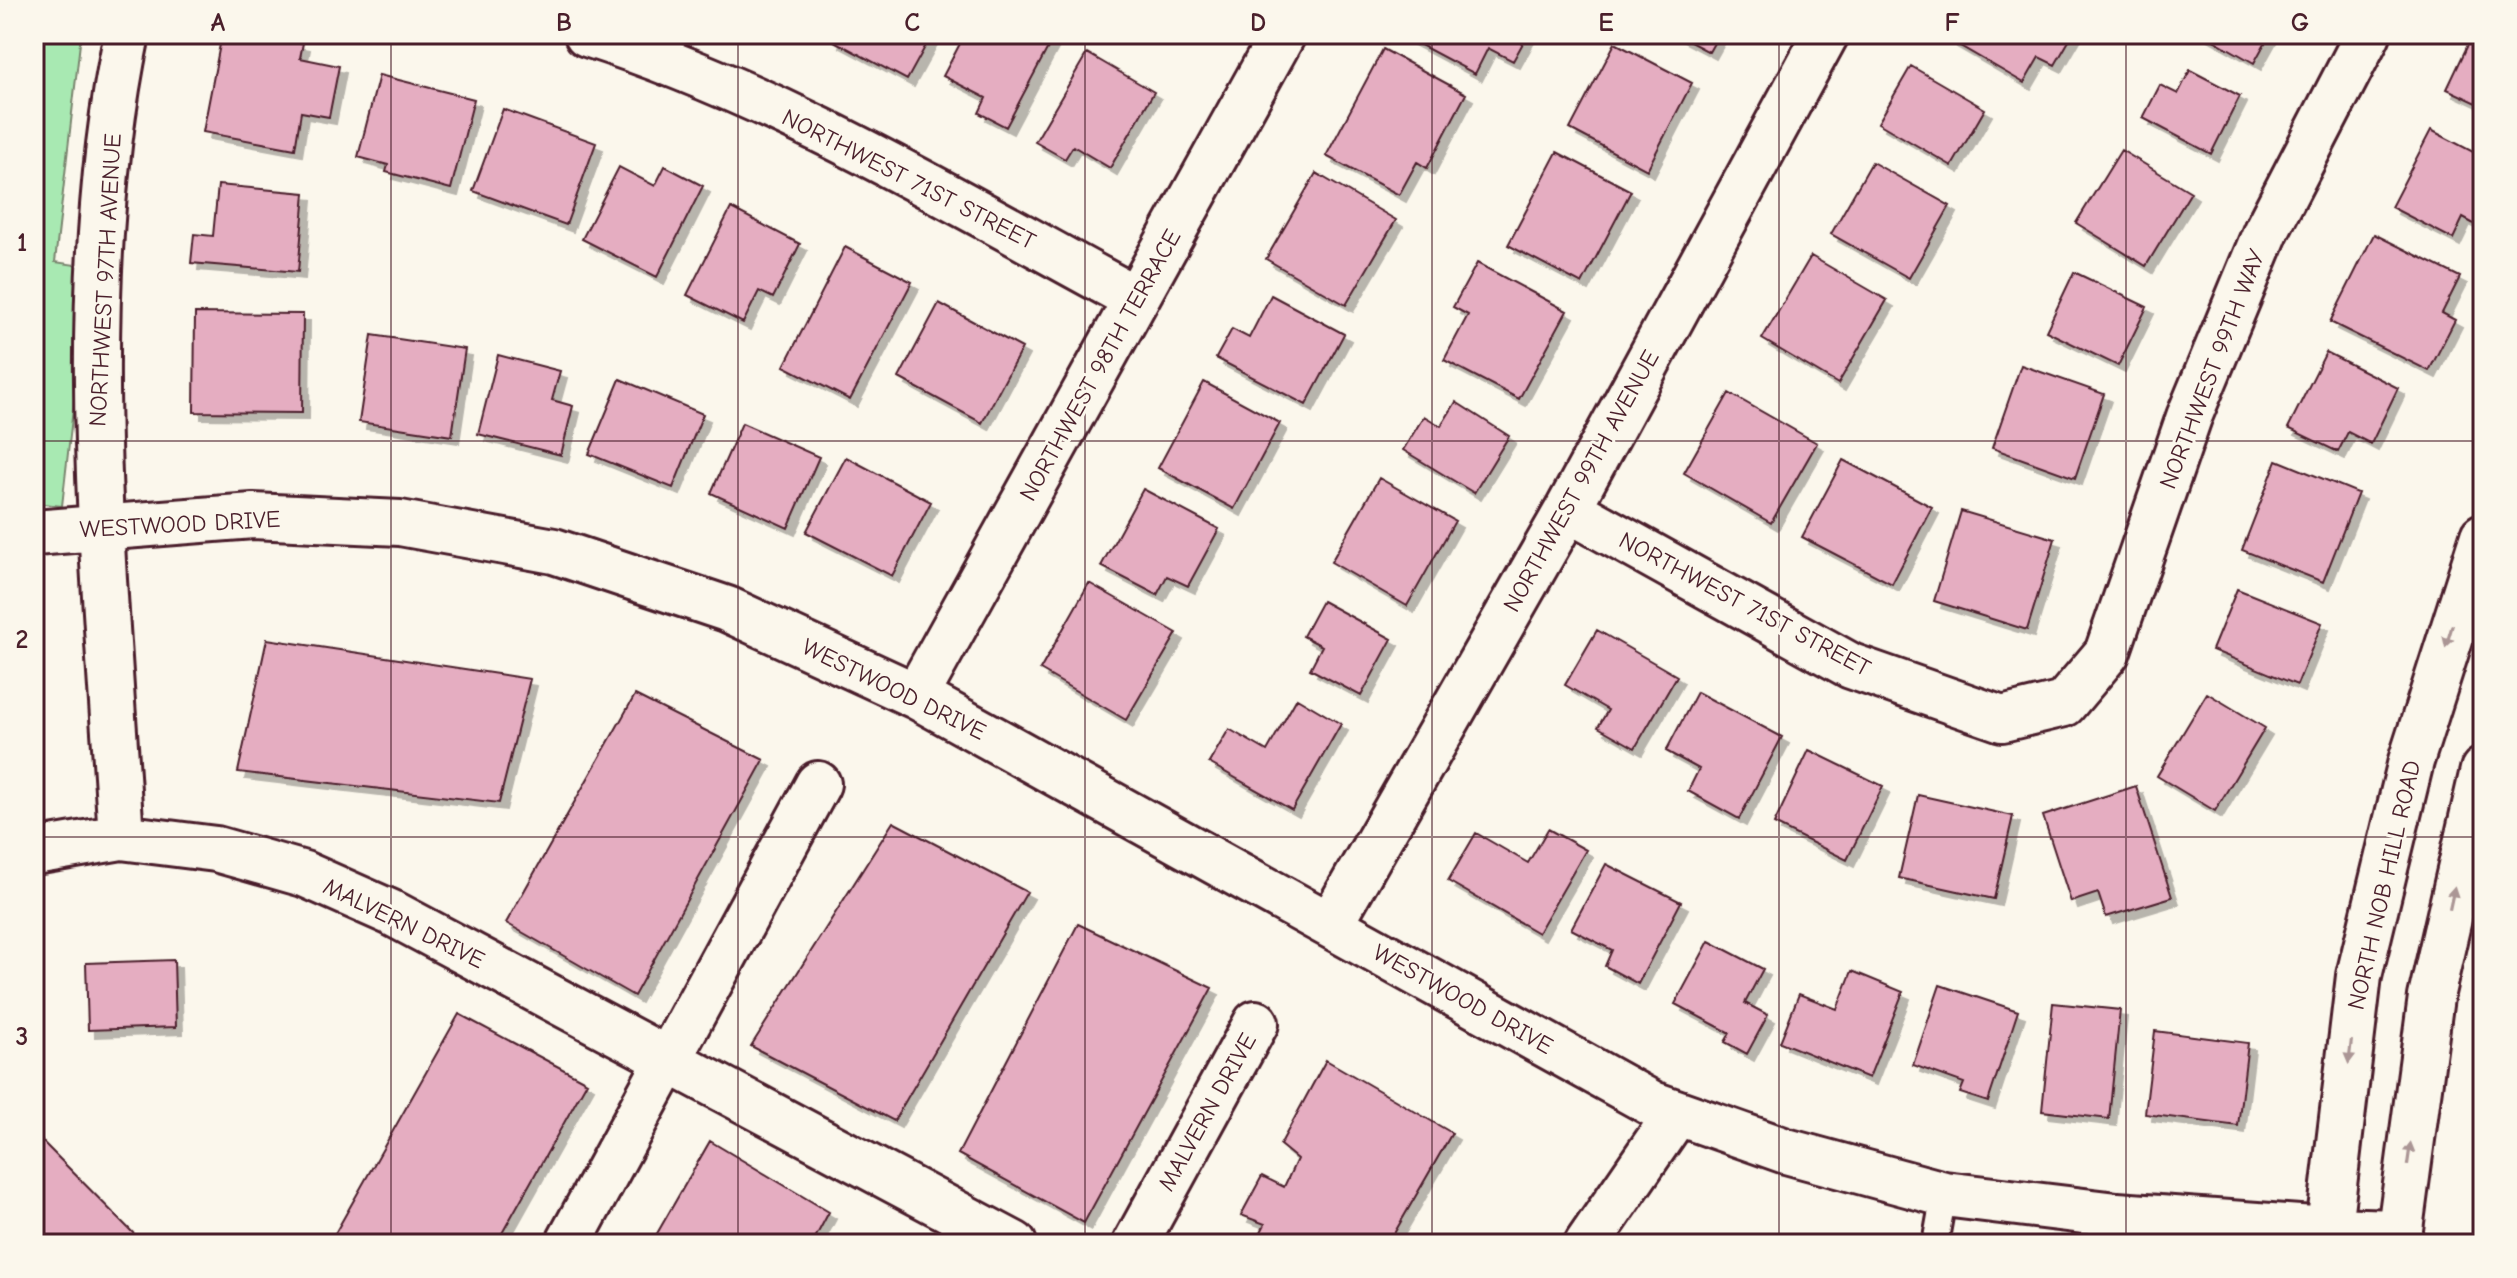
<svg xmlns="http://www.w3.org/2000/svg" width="2517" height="1278" viewBox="0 0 2517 1278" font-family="'Comic Neue',sans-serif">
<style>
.green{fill:#a8e9b2;stroke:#79846e;stroke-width:2}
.building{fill:#e5adc1;stroke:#4a1f2b;stroke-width:2;filter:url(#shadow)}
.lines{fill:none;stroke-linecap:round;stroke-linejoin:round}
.service-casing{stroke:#4a1f2b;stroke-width:30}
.minor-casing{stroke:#4a1f2b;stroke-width:50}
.secondary-casing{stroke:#4a1f2b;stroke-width:50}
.service{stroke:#fbf7ec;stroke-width:24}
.minor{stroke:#fbf7ec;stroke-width:44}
.secondary{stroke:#fbf7ec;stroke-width:44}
.oneway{fill:#ab9695}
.grid{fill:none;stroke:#4a1f2b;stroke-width:2;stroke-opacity:0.55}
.labels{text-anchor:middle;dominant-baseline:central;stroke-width:6;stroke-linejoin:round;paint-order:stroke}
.street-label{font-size:24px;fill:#4a1f2b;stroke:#fbf7ec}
.neatline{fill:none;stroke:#4a1f2b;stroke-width:3}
.grid-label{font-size:26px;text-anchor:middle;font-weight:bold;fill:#4a1f2b}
</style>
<defs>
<filter id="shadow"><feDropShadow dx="7" dy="7" stdDeviation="0" flood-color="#0004"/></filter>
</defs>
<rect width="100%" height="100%" fill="#fbf7ec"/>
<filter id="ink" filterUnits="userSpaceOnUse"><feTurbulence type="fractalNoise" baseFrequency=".0125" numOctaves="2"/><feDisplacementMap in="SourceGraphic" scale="16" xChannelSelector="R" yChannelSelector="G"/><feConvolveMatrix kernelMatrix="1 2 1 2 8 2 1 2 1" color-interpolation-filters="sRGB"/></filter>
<g filter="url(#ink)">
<path class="green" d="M34 34H81L55 262 89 267 62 506 34 503Z"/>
<path class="building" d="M222 34H257L303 43 300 58 339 66 329 117 301 112 295 149 203 132Z
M835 34H923L930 38 907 80 832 40Z
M965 34H1040L1052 40 1006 127 979 113 986 98 943 76Z
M1400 34H1528L1513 61 1488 48 1475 74Z
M1675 34H1719L1709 52Z
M1953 34H2073L2055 65 2039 57 2024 83 1950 40Z
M2203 34H2270L2254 63Z
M2473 34 2483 35V106L2447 89Z
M1615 43 1692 83 1647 170 1570 129Z
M1383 49 1466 94 1427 168 1417 162 1399 195 1326 156Z
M1087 53 1154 92 1110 168 1073 146 1065 159 1035 142Z
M1911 66 1985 109 1952 166 1878 123Z
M2190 70 2240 96 2211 154 2143 118 2160 85 2178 94Z
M379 75 474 99 451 189 386 172 388 165 358 157Z
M503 109 596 143 566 225 473 191Z
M2431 130 2483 157V229L2463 218 2453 239 2391 207Z
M2121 150 2191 192 2146 266 2076 223Z
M1557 152 1631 191 1582 284 1508 245Z
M1872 162 1950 206 1909 278 1831 234Z
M665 166 703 186 657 277 582 239 619 167 655 186Z
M1316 173 1396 220 1346 305 1266 259Z
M218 185 305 193 298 272 191 263 194 234 213 236Z
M731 208 800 244 773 298 759 291 743 323 687 295Z
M2374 234 2460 277 2442 313 2455 320 2429 371 2330 322Z
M845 247 912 282 850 400 784 366Z
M1811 256 1887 300 1838 384 1762 339Z
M1477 263 1567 311 1519 399 1444 360 1468 315 1453 307Z
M2074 272 2147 307 2118 366 2046 331Z
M1271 295 1344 334 1306 405 1216 358 1232 329 1249 338Z
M939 303 1022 348 982 423 899 378Z
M195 313 303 314 302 413 194 412Z
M372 335 465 349 452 436 359 422Z
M2326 352 2398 388 2371 444 2348 432 2338 452 2288 428Z
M498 355 560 371 552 400 573 406 561 455 478 434Z
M2021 365 2104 394 2075 478 1992 448Z
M620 379 703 414 673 488 589 454Z
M1204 382 1280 423 1234 509 1158 468Z
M1729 393 1817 443 1771 523 1684 473Z
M1456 402 1509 436 1474 493 1403 450 1424 416 1441 426Z
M742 423 819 457 788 528 711 493Z
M846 457 931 502 892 576 806 532Z
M1843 460 1932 507 1892 584 1802 537Z
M2277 460 2358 493 2323 582 2242 550Z
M1379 478 1455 521 1407 606 1331 562Z
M1143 489 1219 529 1188 586 1167 576 1157 595 1101 566Z
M1961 511 2055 539 2027 630 1934 601Z
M1089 583 1177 633 1126 720 1040 670Z
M2237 589 2322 623 2297 685 2212 650Z
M1322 601 1392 639 1361 696 1310 669 1322 646 1303 636Z
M1597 630 1677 676 1635 748 1598 727 1608 710 1565 685Z
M267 639 530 679 499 803 238 772Z
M1697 692 1782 737 1739 819 1688 791 1699 769 1666 751Z
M2207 693 2265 728 2215 811 2157 776Z
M635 695 764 760 634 996 506 923Z
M1297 698 1341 724 1292 810 1209 763 1229 729 1267 751Z
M1809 750 1883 786 1847 860 1774 824Z
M2136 786 2172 897 2106 917 2098 893 2071 902 2043 816Z
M1918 795 2013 816 1994 899 1899 878Z
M893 822 1027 892 894 1121 751 1046Z
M1548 829 1586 850 1538 933 1448 881 1476 833 1528 863Z
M1606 864 1681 902 1638 984 1605 966 1612 950 1571 929Z
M1078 924 1212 988 1084 1223 958 1154Z
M1709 941 1763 969 1745 1003 1768 1015 1747 1054 1725 1042 1730 1033 1675 1004Z
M174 960 176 1027 88 1030 86 963Z
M1852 971 1903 992 1869 1078 1780 1042 1799 994 1837 1009Z
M1940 985 2018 1011 1988 1102 1960 1093 1964 1083 1913 1065Z
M2053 1003 2120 1010 2109 1119 2042 1111Z
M459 1014 587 1082 496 1244H329Z
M2155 1031 2248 1043 2238 1126 2145 1114Z
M1326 1060 1452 1133 1388 1244H1255L1265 1224 1241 1215 1262 1176 1284 1187 1297 1159 1280 1145Z
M34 1133 144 1244H34Z
M710 1141 829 1212 812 1244H651Z"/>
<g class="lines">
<defs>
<path id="service" d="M1935 1244 1944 1194"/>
<path id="minor" d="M587 34C781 96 958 203 1136 299
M1568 509 1851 666 2002 719 2064 704 2107 653 2189 417 2266 231 2368 34
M34 533 253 516 400 523 554 551 727 609 916 696 1653 1104 1786 1151 1944 1194 2117 1215 2327 1230 2399 1232
M916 696 1283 34
M121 837C105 576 73 291 127 34
M34 852 121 837 216 849 304 874 392 913 1014 1244
M1330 925 1568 509 1826 34
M568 1244 818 784
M1135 1244 1256 1023
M1587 1244 1677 1113"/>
<path id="secondary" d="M2327 1244 2359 976 2411 761 2483 536
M2398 1244 2431 997 2483 770"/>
</defs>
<use href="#service" class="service-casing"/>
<use href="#minor" class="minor-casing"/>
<use href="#secondary" class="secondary-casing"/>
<use href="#service" class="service"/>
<use href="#minor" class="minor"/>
<use href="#secondary" class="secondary"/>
</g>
<defs><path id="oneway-solid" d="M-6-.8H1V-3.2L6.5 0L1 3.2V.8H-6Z" transform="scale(2)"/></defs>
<g class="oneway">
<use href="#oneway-solid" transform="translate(2449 636) rotate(107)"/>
<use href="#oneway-solid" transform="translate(2452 898) rotate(-78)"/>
<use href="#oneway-solid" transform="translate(2350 1052) rotate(97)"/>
<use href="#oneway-solid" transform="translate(2409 1154) rotate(-82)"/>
</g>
</g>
<path class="grid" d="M391 34V1244M738 34V1244M1085 34V1244M1432 34V1244M1779 34V1244M2126 34V1244M34 441H2483M34 837H2483"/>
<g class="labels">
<g class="street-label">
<text transform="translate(909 179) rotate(27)">NORTHWEST 71ST STREET</text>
<text transform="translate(105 280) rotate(-87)">NORTHWEST 97TH AVENUE</text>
<text transform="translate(1100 365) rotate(-61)">NORTHWEST 98TH TERRACE</text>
<text transform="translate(2212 369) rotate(-69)">NORTHWEST 99TH WAY</text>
<text transform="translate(1581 481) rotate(-61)">NORTHWEST 99TH AVENUE</text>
<text transform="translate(180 524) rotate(-3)">WESTWOOD DRIVE</text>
<text transform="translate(1745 604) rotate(28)">NORTHWEST 71ST STREET</text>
<text transform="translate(894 689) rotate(26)">WESTWOOD DRIVE</text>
<text transform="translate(2384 885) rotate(-77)">NORTH NOB HILL ROAD</text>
<text transform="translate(404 923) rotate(26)">MALVERN DRIVE</text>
<text transform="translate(1463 999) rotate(29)">WESTWOOD DRIVE</text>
<text transform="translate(1207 1112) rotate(-61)">MALVERN DRIVE</text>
</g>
</g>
<rect width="2517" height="1278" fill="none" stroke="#fbf7ec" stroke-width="88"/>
<rect x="44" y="44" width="2429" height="1190" class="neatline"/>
<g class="grid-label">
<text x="218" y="31">A</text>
<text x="564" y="31">B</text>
<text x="912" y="31">C</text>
<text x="1258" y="31">D</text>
<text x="1606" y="31">E</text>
<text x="1952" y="31">F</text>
<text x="2300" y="31">G</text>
<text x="22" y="251">1</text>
<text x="22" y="648">2</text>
<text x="22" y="1045">3</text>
</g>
</svg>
